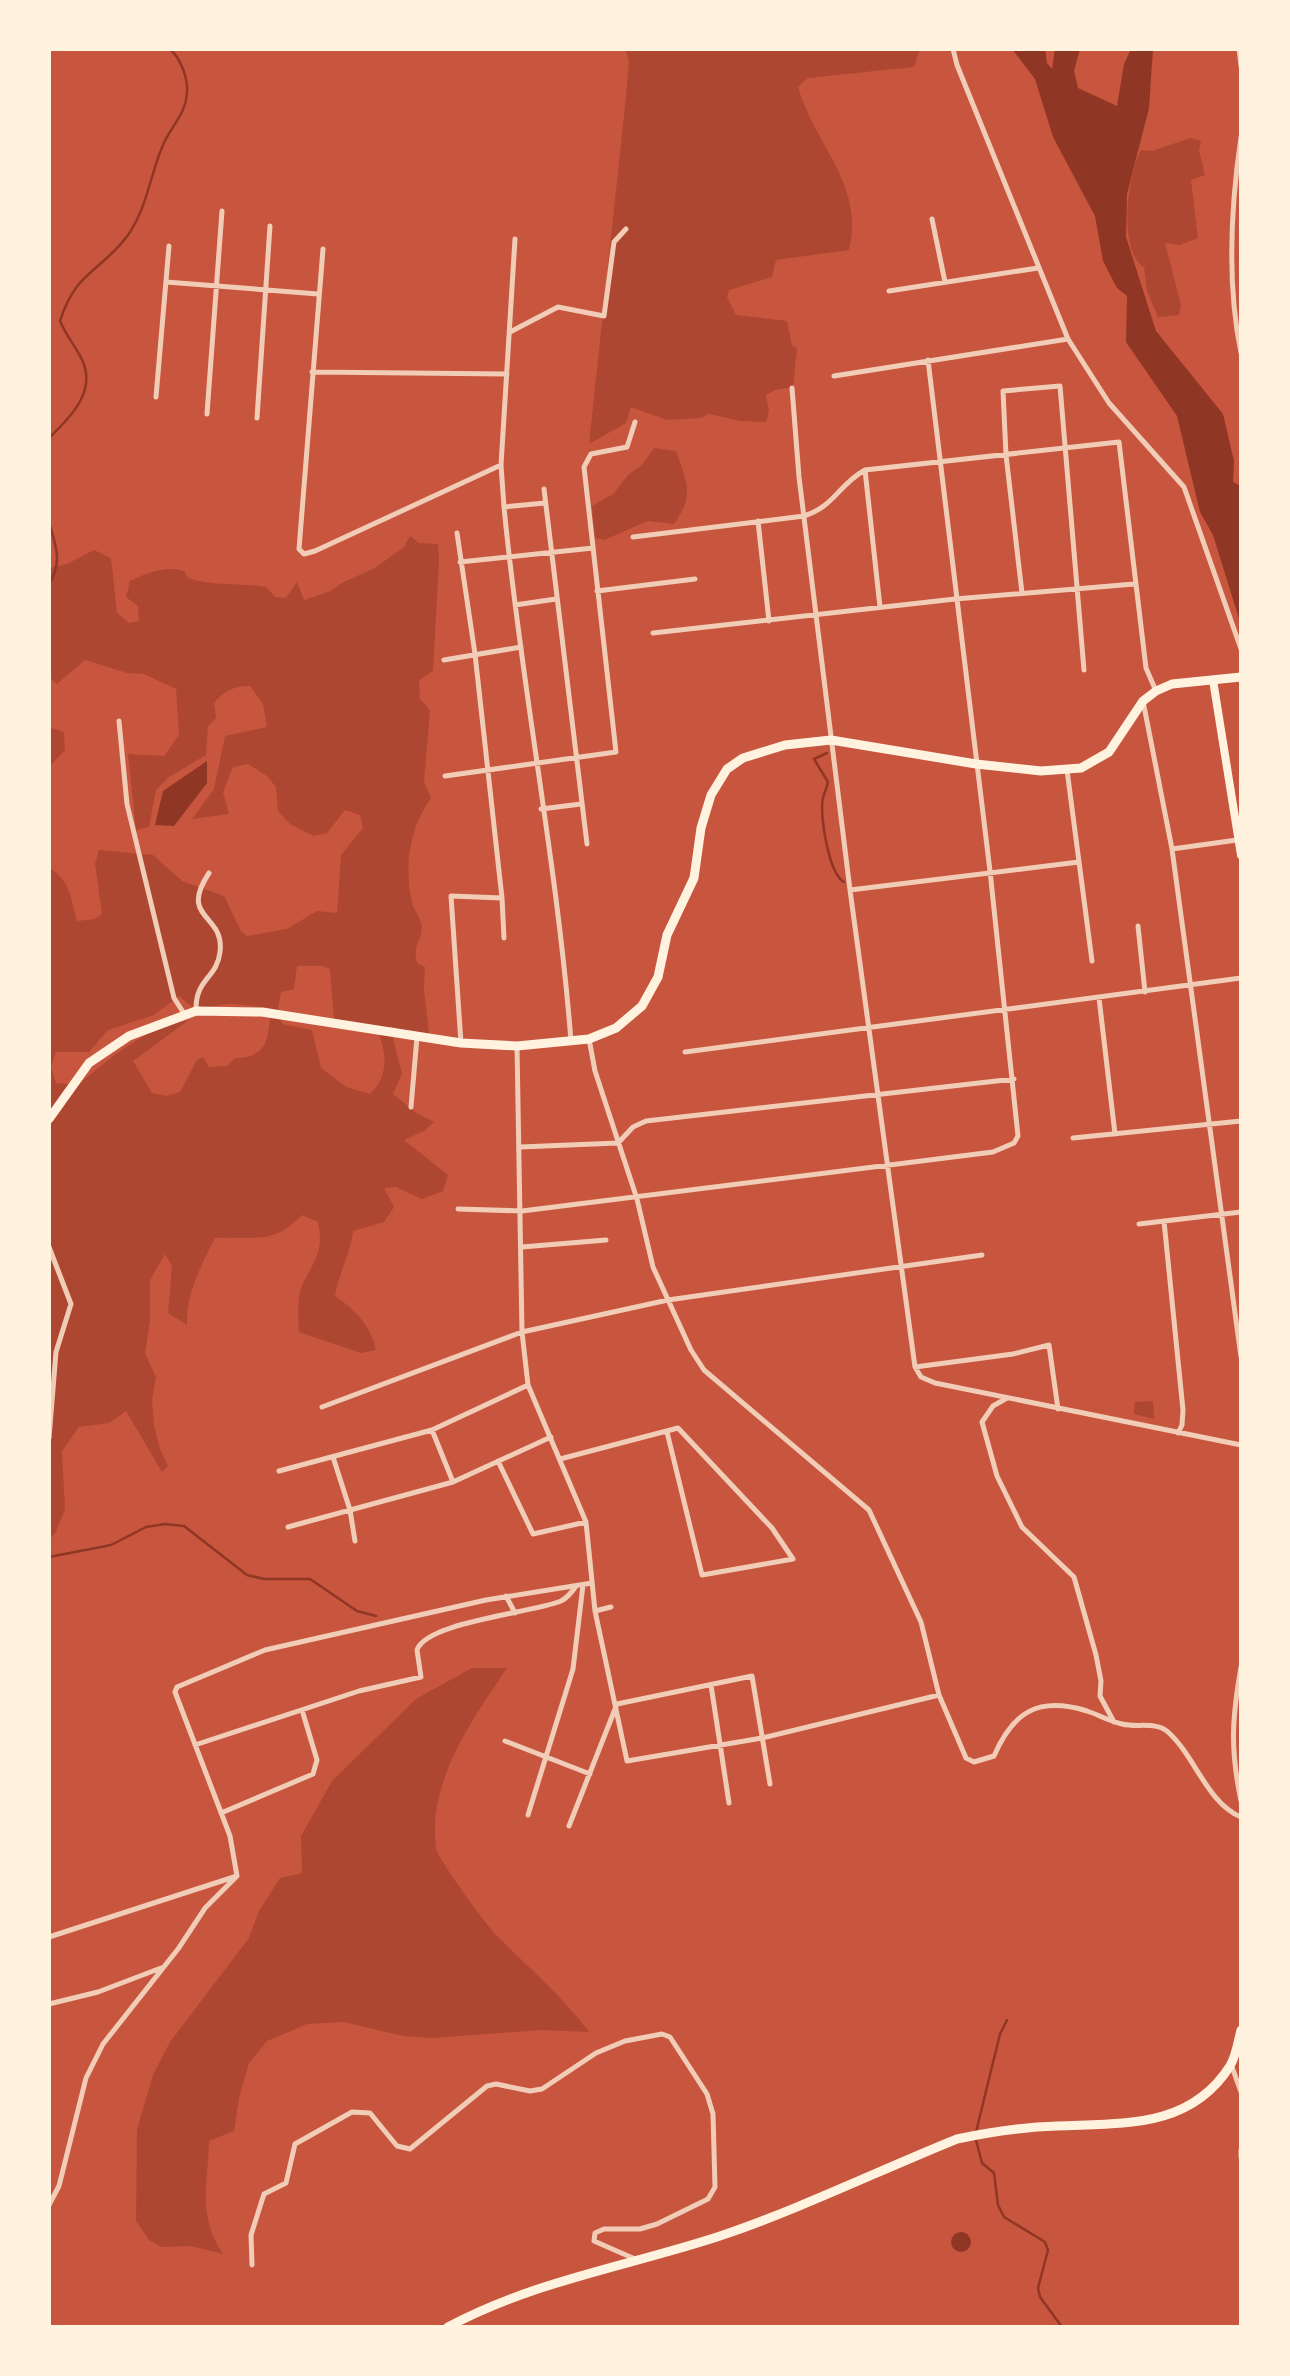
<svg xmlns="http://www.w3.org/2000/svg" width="1290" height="2376" viewBox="0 0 1290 2376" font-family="'DM Sans',sans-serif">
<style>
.green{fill:#ae4732;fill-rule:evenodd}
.water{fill:#8f3625}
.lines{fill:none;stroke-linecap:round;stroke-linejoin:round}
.stream{stroke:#8f3625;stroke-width:2.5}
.minor{stroke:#f1ccb7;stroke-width:5}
.secondary{stroke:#fff3e0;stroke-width:8}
.primary{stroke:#fff3e0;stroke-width:9}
</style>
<rect width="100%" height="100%" fill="#c8553d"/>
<path class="green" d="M625 49H920L914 67 808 78 798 87C815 146 865 185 849 250L776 260 772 277 729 290 727 297 736 315 787 321 792 345 797 348 793 387 775 390 766 395 769 411 766 422 740 421 709 414 701 418 667 420 631 407 626 423 589 444 626 97 629 60Z
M1191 138 1201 141 1199 150 1205 175 1191 180 1198 238 1180 245 1165 243 1181 305 1179 315 1158 317 1147 291 1144 267C1117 251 1128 173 1141 150L1152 151Z
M654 448 676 451C687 483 695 495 674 524L648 521 604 540 595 538 592 506 613 494 628 475 642 465Z
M410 536 419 543 438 544 439 560 433 671 419 680 420 699 430 710 424 782 431 798C409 829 404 865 412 903 414 910 419 916 421 923 425 939 410 945 418 964L425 967 424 990 429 1033 413 1034 390 1026 402 1074 393 1094 416 1113 434 1122 424 1131 404 1140 448 1175 443 1191 422 1199 396 1187 384 1188 394 1207 384 1222 353 1231C350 1256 339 1272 335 1296 356 1311 370 1324 376 1350L361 1353 299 1332C298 1318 297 1296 303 1283 315 1260 324 1250 318 1222L302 1215C273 1246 252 1236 215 1238 201 1266 186 1293 187 1325L168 1313 172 1266 165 1254 150 1280V1321L145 1353 156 1377 152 1400 154 1425 160 1449 168 1466 162 1472 126 1411 109 1423 79 1427 62 1451 65 1509 56 1532 49 1539V868C70 879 71 900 77 921L95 919 102 914 95 864 99 850 153 855 182 881 224 896 241 931 247 936 287 929 317 911 337 913 341 855 363 828 360 815 345 810 327 833 314 836 290 824 278 811 276 787 267 776 248 764 233 767 223 792 229 814 192 819 214 789 225 736 267 727 263 704 250 686C234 686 225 690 214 703L216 718 208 726 206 755 169 777 156 790 149 827 136 830 128 754 164 756 179 735 176 689 144 674 127 673 85 660 57 684 49 677V568L67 564 94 550 111 558 117 613 129 623 139 621 138 606 126 597 130 581C146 573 167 565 184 571L188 578C209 586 241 583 266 587L275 597 286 598 297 582 304 600 331 591 342 583 375 568 404 547ZM297 966H322L330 969 334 1019 375 1026C387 1049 390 1075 370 1094L346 1087 321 1068 312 1030 282 1024 278 1008 281 992 294 989ZM179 996C205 1021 207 1003 230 1004 243 1004 257 1007 270 1008 270 1036 267 1059 235 1058L227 1066 209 1067 203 1057 197 1060 180 1092 167 1096 152 1093 133 1061 189 1020C148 1026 108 1059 78 1085L56 1083 51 1067 56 1052H89L108 1030 154 1015Z
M49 727 64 732 65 750 49 767Z
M1153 1401 1154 1419 1134 1414 1135 1402Z
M472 1668H507C472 1720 427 1782 436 1848 437 1858 487 1926 497 1936 528 1967 563 1997 589 2032L541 2030 432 2038 403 2036 344 2022 307 2024 267 2041 249 2063 239 2098 234 2131 209 2141C208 2185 197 2215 223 2254L191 2246 161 2247 149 2240 136 2221 137 2129 153 2075 170 2042 249 1938 259 1911 280 1878 302 1873 301 1836 332 1781 416 1699Z"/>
<path class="water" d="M1012 49H1045L1047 63 1052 69 1055 49H1080L1074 71 1078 88 1117 106 1124 64 1131 49H1153L1149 108 1127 194 1126 237 1156 331 1223 414 1234 461 1233 482 1241 486V625L1213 535 1200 512 1177 416 1126 342 1127 296 1117 288 1103 261 1095 216 1053 137 1035 79Z
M207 761V783L174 826 155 825 163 791Z
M951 2242a10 10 0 1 1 20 0a10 10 0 1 1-20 0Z"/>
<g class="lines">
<path class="stream" d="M49 438C72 416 100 388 79 354 72 342 65 333 60 321 76 270 100 273 128 235 147 208 150 175 163 145 171 126 186 114 187 93 188 78 181 59 170 49
M49 522C56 549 63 558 49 585
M827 753 814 759 828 782C827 788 824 793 823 798 819 815 829 874 844 882
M49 1557 111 1545 146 1527 165 1524 184 1526 247 1575 264 1579H310L357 1611 376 1616
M1007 2020 1000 2034 975 2136 982 2163 994 2173 998 2205 1004 2217 1045 2242 1048 2250 1038 2288 1040 2297 1062 2327"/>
<path class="minor" d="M953 49 957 65 1068 339 1109 403 1184 487 1241 649
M1239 49 1241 66
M1241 137C1231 205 1227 285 1241 353
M932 219 945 282
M515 239 501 465 504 507C521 685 557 862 571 1041
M323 249 299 549 304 554 315 551 501 465
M166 282 318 294
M889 291 1038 268
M510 332 558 307 604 316 614 242 626 229
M312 372 507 374
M834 376 1068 339
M792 388 799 477 850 890 915 1367 921 1377 935 1383 1241 1445
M156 397 169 246
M207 414 222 211
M257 418 270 226
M865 470 880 607
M544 489 587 844
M504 507 545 503
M758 521 769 621
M457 533 475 654 502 898 504 938
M633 537 804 516C835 506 838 485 865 470L1119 442 1146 668 1156 691
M460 562 593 548
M597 591 695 579
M1022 593 1006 455 1003 391 1060 386 1084 670
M515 605 556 599
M653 633 955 599 1134 584
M444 660 521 647
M1143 701 1172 849 1241 1357
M119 721 127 804 174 998 185 1015
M1067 770 1092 961
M445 776 616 752 584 467 591 454 627 447 635 422
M541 809 581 804
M1172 849 1237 840
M850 890 1079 862
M1138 926 1145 992
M1099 998 1115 1134
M196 1011C195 978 217 979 220 952 225 913 178 920 209 873
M589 1039 595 1071 637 1199 653 1267 691 1350 704 1370 869 1510 921 1622 939 1695 966 1758 974 1762 994 1756C1013 1712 1038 1696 1087 1711 1099 1715 1109 1721 1122 1724 1137 1728 1156 1721 1168 1732 1195 1756 1207 1803 1241 1817
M461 1043 451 896 502 898
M517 1046 522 1332 528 1385 586 1522 595 1611 627 1761 762 1738 939 1695
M685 1052 1241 978
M411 1107 417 1037
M1073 1138 1241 1121
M520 1147 618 1143 633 1127 646 1121 1014 1079
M458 1209 522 1211 993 1152 1014 1143 1018 1136 990 871 928 360
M1164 1221 1183 1410 1182 1425 1178 1433
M1139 1224 1241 1212
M49 1247 71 1304 56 1352 49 1438
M522 1247 606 1240
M915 1367 1013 1354 1049 1345 1058 1409
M1007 1398 993 1406 982 1422 997 1476 1022 1527 1074 1577 1096 1655 1101 1681 1100 1696 1114 1722
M322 1407 522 1332 668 1300 982 1255
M432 1430 453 1482
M333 1457 350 1510 355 1541
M560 1459 678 1428 772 1528 793 1559 702 1575 667 1432
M498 1461 533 1534 586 1522
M279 1471 432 1430 528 1385
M288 1527 453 1482 551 1437
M506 1596 515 1613
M595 1611 611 1607
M1241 1667C1232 1719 1230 1748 1241 1801
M711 1685 729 1803
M505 1741 590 1774
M195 1745 359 1691 421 1677 417 1650C426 1622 532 1613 561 1601 567 1598 572 1592 576 1586
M221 1813 313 1774 317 1760 302 1710
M528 1815 573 1669 583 1585
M569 1826 617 1704 752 1676 770 1784
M49 1937 237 1876
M49 2004 98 1992 161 1968
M1231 2064 1241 2092
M1241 2150V2157
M49 2205 59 2186 86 2078 103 2044 178 1949 205 1908 237 1876 230 1836 175 1692 177 1687 265 1650 486 1600 592 1583
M252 2265 251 2235 264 2194 286 2183 295 2144 352 2112 370 2113 397 2146 410 2149 487 2086 496 2084 530 2091 542 2089 596 2053 625 2041 662 2034 670 2037 707 2094 713 2114 715 2187 708 2199 657 2224 640 2229H604L595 2233 594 2241 635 2259"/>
<path class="secondary" d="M1213 680 1241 855"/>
<path class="primary" d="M49 1119 89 1063 129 1036 196 1011 262 1012 461 1043 517 1046 589 1039 616 1028 642 1006 658 977 667 935 694 878 701 828 711 795 727 769 743 758 785 745 831 740 976 764 1041 771 1081 768 1109 752 1143 701 1156 691 1172 684 1241 677
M448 2327C533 2281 629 2266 720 2236 800 2209 878 2171 957 2139 990 2132 1023 2127 1057 2126 1123 2123 1190 2129 1230 2066 1236 2056 1238 2042 1241 2030"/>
</g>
<rect width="1290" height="2376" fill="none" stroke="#fff3e0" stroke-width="102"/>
</svg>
